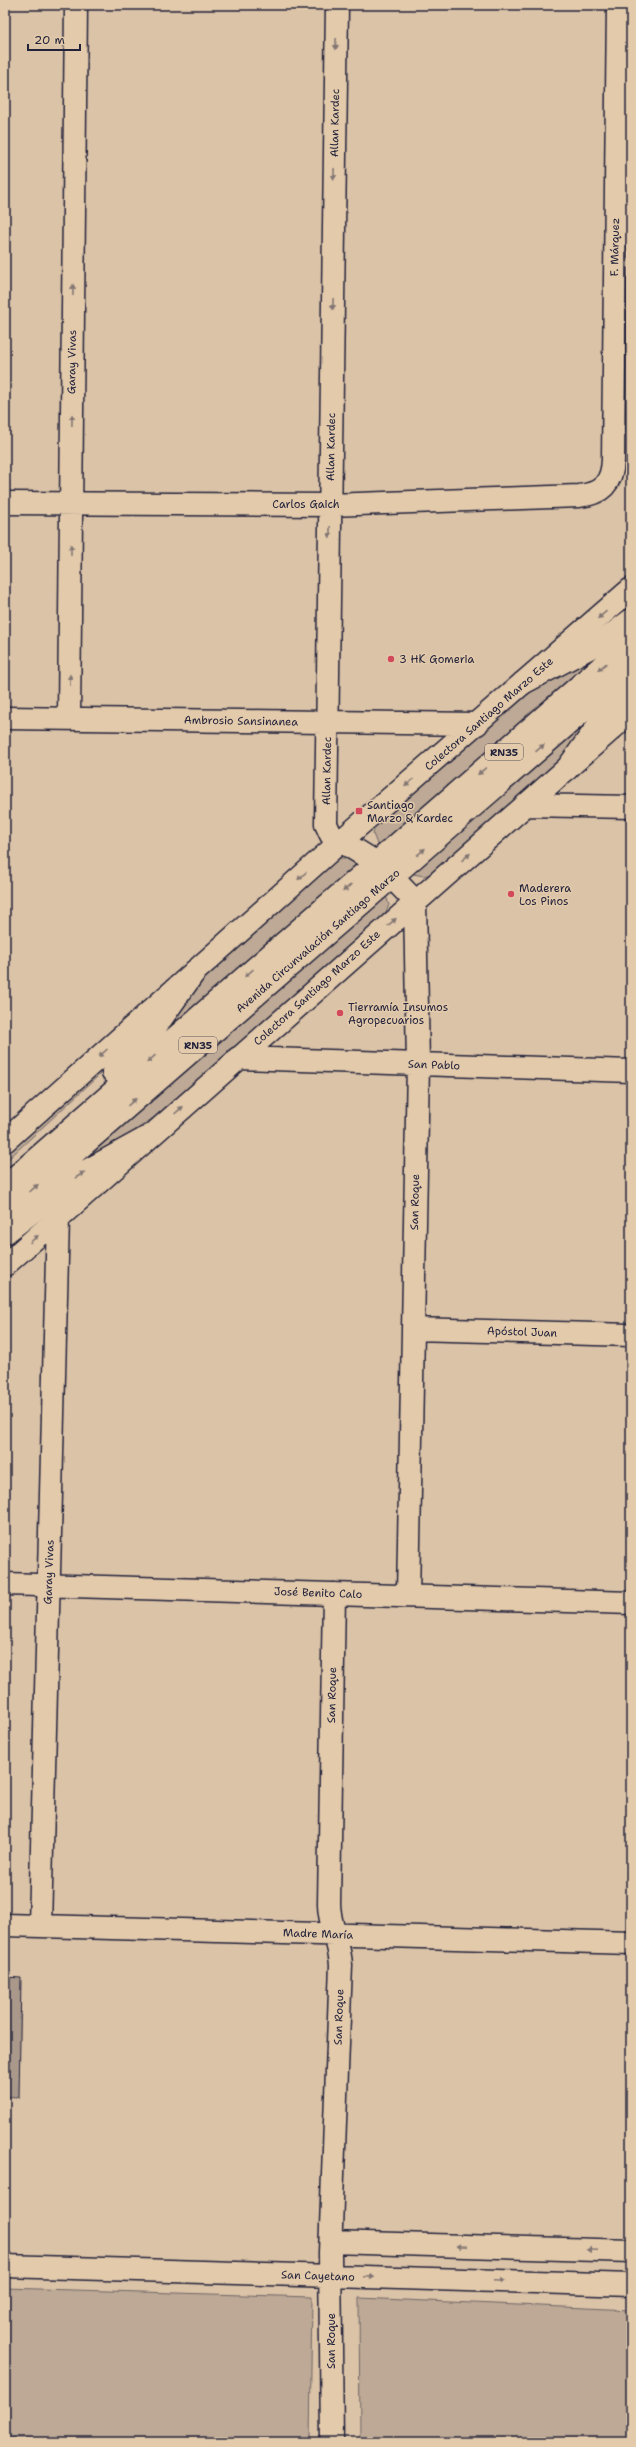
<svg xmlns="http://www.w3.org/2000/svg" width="636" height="2447" viewBox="0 0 636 2447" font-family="'Shantell Sans',sans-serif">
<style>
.green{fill:#bda995;stroke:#706668}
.building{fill:#aa988b;stroke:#22223b}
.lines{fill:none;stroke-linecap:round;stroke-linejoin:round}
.minor-casing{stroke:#22223b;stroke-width:25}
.highway-casing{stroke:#22223b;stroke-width:25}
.minor{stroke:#e3caab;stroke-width:22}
.highway{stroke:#e3caab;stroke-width:22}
.oneway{fill:#827673}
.poi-dot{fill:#d1495b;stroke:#e3caab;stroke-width:1.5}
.labels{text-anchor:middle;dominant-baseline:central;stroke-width:3;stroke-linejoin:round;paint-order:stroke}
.shield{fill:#e3caab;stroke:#5c545d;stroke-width:1}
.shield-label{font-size:10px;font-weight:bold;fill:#22223b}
.street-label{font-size:11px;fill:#22223b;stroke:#e3caab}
.poi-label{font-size:11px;fill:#22223b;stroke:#e3caab;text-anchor:start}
</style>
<rect width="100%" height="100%" fill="#dbc3a7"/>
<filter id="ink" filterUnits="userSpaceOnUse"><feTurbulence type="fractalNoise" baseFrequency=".025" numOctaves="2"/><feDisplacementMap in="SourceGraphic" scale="8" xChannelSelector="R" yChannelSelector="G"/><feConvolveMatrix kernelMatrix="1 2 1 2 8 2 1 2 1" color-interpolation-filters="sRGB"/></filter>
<g filter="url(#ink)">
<path class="green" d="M602 652 381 845 377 844 373 834 375 825 526 693Z
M614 693 556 764 434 873 424 876 413 874 412 871Z
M337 858H345L354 862 355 867 160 1036 207 973Z
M386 895 389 905 383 918 153 1118 72 1174 70 1171Z
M147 1031 20 1148 5 1162V1151Z
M5 2288 312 2297 310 2442 5 2438Z
M359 2298 631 2310V2442H360Z"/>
<path class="building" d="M5 1977 21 1978 19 2097H5Z"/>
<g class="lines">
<defs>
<path id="minor" d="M337 5 326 824 331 835 377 863
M5 503 330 505 579 496C602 494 612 483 613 460L618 5
M5 718 477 724
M69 719 76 5
M526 805 631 807
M379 864 415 901 418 1064 408 1596
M238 1058 631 1071
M5 1141 341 841 631 589
M5 1265 631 712
M413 1329 631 1335
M5 1584 631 1603
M5 1925 631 1943
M40 1926 58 1218
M331 2242 631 2251
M5 2266 631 2285
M332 2442 330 2253 341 1965C340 1943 329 1925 329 1904L334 1594"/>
<path id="highway" d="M523 683 606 639 631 620
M567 769 608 712 631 688
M113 1072 147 1039 195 971
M5 1186 631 641
M5 1213 631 669
M5 1233 81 1174 150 1136"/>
</defs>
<use href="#minor" class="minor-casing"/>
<use href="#highway" class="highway-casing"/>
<use href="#minor" class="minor"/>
<use href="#highway" class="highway"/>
</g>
<defs><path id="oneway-solid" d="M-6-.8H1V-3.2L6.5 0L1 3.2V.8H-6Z"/></defs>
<g class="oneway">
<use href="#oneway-solid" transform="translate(336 44) rotate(91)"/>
<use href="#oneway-solid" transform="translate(334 174) rotate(91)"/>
<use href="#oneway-solid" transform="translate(73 290) rotate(-89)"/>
<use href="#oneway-solid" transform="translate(333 304) rotate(91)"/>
<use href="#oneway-solid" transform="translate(72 420) rotate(-89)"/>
<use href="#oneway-solid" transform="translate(330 532) rotate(91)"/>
<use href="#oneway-solid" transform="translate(71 550) rotate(-90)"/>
<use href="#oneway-solid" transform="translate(602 615) rotate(139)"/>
<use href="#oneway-solid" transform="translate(602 667) rotate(139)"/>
<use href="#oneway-solid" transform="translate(70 680) rotate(-90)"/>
<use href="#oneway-solid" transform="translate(540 748) rotate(-41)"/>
<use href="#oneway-solid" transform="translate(482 771) rotate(139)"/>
<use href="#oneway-solid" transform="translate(409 783) rotate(139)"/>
<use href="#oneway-solid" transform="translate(421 852) rotate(-41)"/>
<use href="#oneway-solid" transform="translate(466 857) rotate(-41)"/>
<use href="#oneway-solid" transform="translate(302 876) rotate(138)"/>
<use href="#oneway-solid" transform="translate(347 888) rotate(139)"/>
<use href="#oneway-solid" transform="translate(392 922) rotate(-41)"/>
<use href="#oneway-solid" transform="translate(249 973) rotate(139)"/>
<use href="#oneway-solid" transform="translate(103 1053) rotate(138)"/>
<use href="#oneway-solid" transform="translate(151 1059) rotate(139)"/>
<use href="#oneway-solid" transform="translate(132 1102) rotate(-41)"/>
<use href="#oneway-solid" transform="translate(179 1110) rotate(-42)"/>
<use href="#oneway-solid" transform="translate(80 1175) rotate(-33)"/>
<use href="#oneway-solid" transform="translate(34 1188) rotate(-41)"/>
<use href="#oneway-solid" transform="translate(34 1239) rotate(-42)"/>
<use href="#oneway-solid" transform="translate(462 2246) rotate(-178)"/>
<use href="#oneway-solid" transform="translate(592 2250) rotate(-178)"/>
<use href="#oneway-solid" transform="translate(369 2277) rotate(2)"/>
<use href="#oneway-solid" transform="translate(499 2281) rotate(2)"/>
</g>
</g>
<g class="poi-dot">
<circle cx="391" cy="659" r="4"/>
<rect x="355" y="807" width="8" height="8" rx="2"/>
<circle cx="511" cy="894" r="4"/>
<circle cx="340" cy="1013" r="4"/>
</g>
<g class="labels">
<g class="shield">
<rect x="485" y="744" width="38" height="16" rx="3"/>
<rect x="179" y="1037" width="38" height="16" rx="3"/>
</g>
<g class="shield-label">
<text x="504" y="752">RN35</text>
<text x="198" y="1045">RN35</text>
</g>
<g class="street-label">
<text transform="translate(335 123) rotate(-89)">Allan Kardec</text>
<text transform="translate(615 247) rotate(-89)">F. Márquez</text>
<text transform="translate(72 362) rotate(-89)">Garay Vivas</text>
<text transform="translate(331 447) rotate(-89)">Allan Kardec</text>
<text x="306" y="504">Carlos Gaich</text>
<text transform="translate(489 714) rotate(-41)">Colectora Santiago Marzo Este</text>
<text transform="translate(241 721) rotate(1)">Ambrosio Sansinanea</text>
<text transform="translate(327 771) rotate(-89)">Allan Kardec</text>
<text transform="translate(318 941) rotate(-41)">Avenida Circunvalación Santiago Marzo</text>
<text transform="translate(317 988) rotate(-42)">Colectora Santiago Marzo Este</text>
<text transform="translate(434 1065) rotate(2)">San Pablo</text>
<text transform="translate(415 1202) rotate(-89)">San Roque</text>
<text transform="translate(522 1332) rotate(2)">Apóstol Juan</text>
<text transform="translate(49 1572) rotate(-88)">Garay Vivas</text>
<text transform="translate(318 1593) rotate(2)">José Benito Calo</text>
<text transform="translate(332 1695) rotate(-89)">San Roque</text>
<text transform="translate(318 1934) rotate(2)">Madre María</text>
<text transform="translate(339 2017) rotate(-88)">San Roque</text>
<text transform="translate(318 2276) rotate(2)">San Cayetano</text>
<text transform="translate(331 2341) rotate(-90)">San Roque</text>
</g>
<g class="poi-label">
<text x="399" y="659">3 HK Gomeria</text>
<text x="367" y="805">Santiago<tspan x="367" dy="13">Marzo &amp; Kardec</tspan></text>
<text x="519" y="888">Maderera<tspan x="519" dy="13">Los Pinos</tspan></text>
<text x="348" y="1007">Tierramía Insumos<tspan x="348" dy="13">Agropecuarios</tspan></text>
</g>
</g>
<rect width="636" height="2447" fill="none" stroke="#e3caab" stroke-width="20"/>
<rect x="10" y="10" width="616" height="2427" fill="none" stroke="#22223b" stroke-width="1.5" filter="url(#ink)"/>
<path d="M28 44v6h52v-6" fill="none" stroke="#22223b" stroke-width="2"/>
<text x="34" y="44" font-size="12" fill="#22223b" stroke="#e3caab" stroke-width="3" paint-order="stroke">20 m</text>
</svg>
